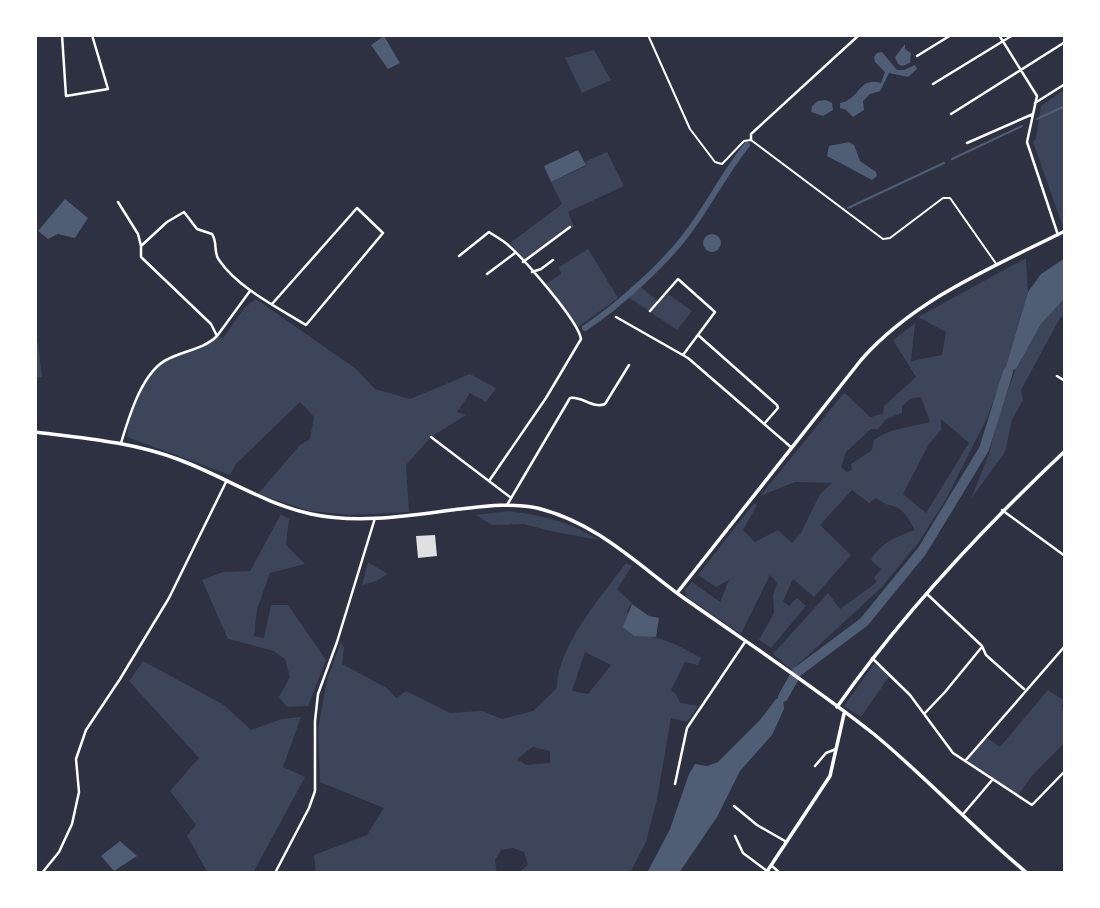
<svg xmlns="http://www.w3.org/2000/svg" width="1100" height="908" viewBox="0 0 1100 908" font-family="'Work Sans',sans-serif">
<style>
.green{fill:#3c4559;fill-rule:evenodd}
.water{fill:#4f5d75}
.lines{fill:none;stroke-linecap:round;stroke-linejoin:round}
.stream{stroke:#4f5d75;stroke-width:2}
.canal{stroke:#4f5d75;stroke-width:6}
.river{stroke:#4f5d75;stroke-width:10}
.building{fill:#e0e0e3}
.service{stroke:#fff;stroke-width:2}
.minor{stroke:#fff;stroke-width:2.5}
.tertiary{stroke:#fff;stroke-width:3.5}
</style>
<rect width="100%" height="100%" fill="#2d3142"/>
<path class="green" d="M594 50 611 80 582 93 565 58Z
M1065 89V226L1063 227 1033 142 1036 139 1041 106Z
M607 152 624 186 568 212 574 227 551 240 525 261 510 243 562 204 551 182 586 166 585 162Z
M588 249 618 298 577 328 544 285 561 274 559 267Z
M1026 258 1028 292 1004 373 987 418 945 501 918 543 882 587 792 670 773 654 828 593 840 609 877 582 874 578 881 569 871 560C879 544 899 535 915 530 910 522 905 511 896 507 887 504 885 505 876 498L869 503 852 490 820 525 851 555 814 597 793 579 783 601 789 606 797 598 806 606 771 648 759 640 774 613 773 595 777 583 770 575 741 634 687 597 684 590 692 582 720 602 729 580 716 587 698 575 754 503 757 505 743 530 755 542 778 530 792 543 801 533 820 494 832 483 795 482 760 496 843 394H846L870 417 883 414 884 406 916 377 893 340 915 323 911 361 942 355 946 332 918 317ZM921 397 930 422C911 427 890 428 874 440L872 450 851 464 852 470 847 472 841 467 846 452 871 429H878L886 419 902 413V406L910 399ZM941 419 969 443 926 513 903 494 929 444 941 430Z
M637 284 659 302 668 294 692 311 677 330 625 295Z
M1065 298V315L1060 318 1021 390 1023 400 1012 420 1005 452 971 499 989 454 998 416 1016 369 1041 324Z
M256 299 356 369 375 389 410 399 470 374 496 388 486 402 470 393 457 412 466 415 431 437 406 465 409 512 352 515 310 511 258 494 300 445 310 439 314 417 300 402 236 464 230 475 127 437C129 411 143 374 166 359 182 350 203 350 217 336L223 338 245 307Z
M35 343H38L42 377 35 378Z
M508 511C542 515 570 522 599 540L550 531 524 524 492 525 476 515Z
M281 514 289 519 286 545 305 564 270 573 257 609 254 636 264 638 271 605H288L326 660 308 706 287 707 279 697 290 677 285 659 274 651 228 639 202 580 223 572 250 571Z
M368 562 388 574 376 581 362 585Z
M626 563 632 566 617 589 632 603 627 611 634 636C658 634 680 646 701 658L698 665 685 662 671 690 676 694 680 703 698 706 687 722 671 718 657 799 646 842 630 873H518L528 865 524 852 513 848 501 850 495 860 497 873H316L314 855 367 835 384 808 320 782 318 729 327 680 341 642 344 648 342 664 387 688 396 698 406 691 450 713 482 711 502 719 533 711 557 688C557 646 602 596 626 563ZM585 652 611 665 588 694 572 691ZM533 747 550 751V763L526 765 517 759Z
M143 661 224 705 251 730 281 719 301 717 283 767 305 777 253 873H208L187 836 196 825 170 791 199 758 129 681Z
M874 664 890 675 861 717 844 706Z
M1048 690 1065 701 1061 706 1065 710V742L1031 777 1018 795 965 761 986 737 1000 747Z"/>
<path class="water" d="M384 36 400 63 388 69 371 45Z
M905 44V49L911 53 910 63 902 66 898 64 895 57Z
M882 52 897 70H904L915 65 917 69 908 77 889 73 880 91 870 94 863 101 864 110 853 117 846 110 840 108V103C861 99 858 76 881 83L885 72 875 62 874 57 877 53Z
M826 100 832 103 833 110 823 116 811 112 812 106 818 101Z
M849 142 854 145 860 161 876 172 877 176 872 180 827 156 829 146Z
M578 150 586 165 551 182 544 166Z
M65 199 88 218 75 238 58 234 48 239 38 231Z
M703 243a9 9 0 1 1 18 0a9 9 0 1 1-18 0Z
M1065 258V298L1041 324 1016 369 1004 373 1028 292 1041 274Z
M632 604 649 616 659 618 656 637 634 636 623 627Z
M783 697 784 709 772 735 740 771 717 817 679 873H647L670 829 689 774 695 764 707 766 718 762 760 720 776 699Z
M120 841 137 856 114 871 101 856Z"/>
<g class="lines">
<path class="stream" d="M1037 119 1065 106
M952 159 1022 126
M848 208 944 163"/>
<path class="canal" d="M585 328C618 306 666 263 689 231 710 203 725 172 747 145"/>
<path class="river" d="M783 697 797 672 864 622 922 551 984 449 1008 372"/>
</g>
<path class="building" d="M435 535 437 556 418 558 416 536Z"/>
<g class="lines">
<path class="service" d="M648 35 690 129 715 162 722 164 744 141 751 140 883 239 890 238 943 198H950L997 265"/>
<path class="minor" d="M62 35 66 96 108 89 92 35
M999 35 1037 96 1027 142 1058 235
M917 56 951 35
M933 84 1013 35
M1035 103 1065 84
M951 114 1065 42
M751 140V134L859 35
M967 143 1033 114
M118 202 138 234 141 246
M459 256 489 232C495 236 502 240 507 244 523 258 578 320 581 339L546 398 489 481
M523 262 570 227
M532 272 541 269 553 260
M487 274 515 253
M650 311 678 279 715 312 683 355
M616 317 688 358 792 448
M698 335 777 405 778 408 764 424
M217 336 250 291
M1057 376 1065 381
M431 437 510 497
M121 443C129 417 142 371 168 359 183 351 204 349 217 336L211 324 141 257V246L167 222 184 212 197 229 212 234C218 243 213 252 219 260 238 288 277 307 306 325L383 233 357 208 272 304
M507 505 570 398C582 396 593 409 605 404L629 365
M1002 510 1065 556
M927 594 982 646 986 655 1024 689
M872 658 910 695 953 753 1032 805 1065 771
M924 714 945 692 981 648
M965 761 1065 646
M815 766 826 753 836 749
M675 784 687 728 745 642
M734 806 757 825 785 841
M964 813 993 779
M735 836 743 853 767 871
M772 866 780 873
M42 873 59 852 72 824 79 792 76 759 86 730 120 679 169 598 227 480
M275 873 309 808 315 791V721L318 694 337 642 375 518"/>
<path class="tertiary" d="M35 432C84 438 133 442 180 460 223 476 265 504 311 514 357 524 407 516 452 510 480 507 509 502 537 508 595 522 635 562 681 596 746 642 814 686 875 735 928 779 974 829 1027 873
M677 593 861 360C915 299 993 267 1065 231
M837 707C903 613 981 530 1065 451
M766 873 830 776 844 714"/>
</g>
<rect width="1100" height="908" fill="none" stroke="#ffffff" stroke-width="74"/>
</svg>
